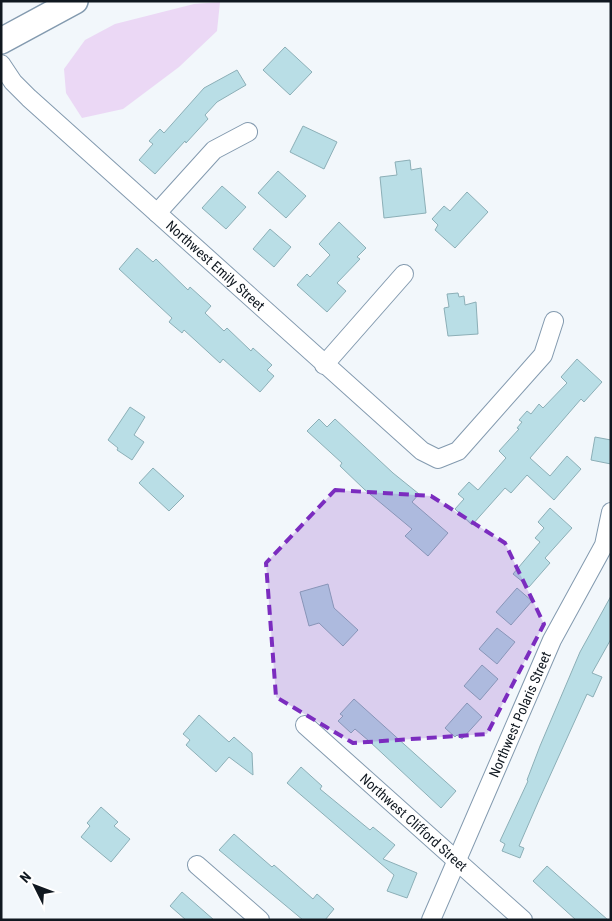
<svg xmlns="http://www.w3.org/2000/svg" width="612" height="921" viewBox="0 0 612 921" font-family="'Roboto Condensed',sans-serif">
<style>
.green{fill:#ebd8f5}
.building{fill:#b9dee6;stroke:#8cafb7}
.lines{fill:none;stroke-linecap:round;stroke-linejoin:round}
.street-casing{stroke:#839aaf;stroke-width:20}
.secondary-casing{stroke:#839aaf;stroke-width:28}
.street{stroke:#fff;stroke-width:18}
.secondary{stroke:#fff;stroke-width:25}
.marked{fill:#7b2cbf;fill-opacity:0.2;stroke:#7b2cbf;stroke-width:4;stroke-dasharray:10 6;stroke-linejoin:round}
.labels{text-anchor:middle;dominant-baseline:central;stroke-width:4;stroke-linejoin:round;paint-order:stroke}
.street-label{font-size:14px;fill:#101820;stroke:#fff}
</style>
<rect width="100%" height="100%" fill="#f2f7fb"/>
<path class="green" d="M220 2 217 31 179 67 123 109 82 118 66 93 64 69 85 40 115 24 194 4Z"/>
<path class="building" d="M285 47 312 72 290 95 263 70Z
M237 70 246 85 217 102 205 115 208 119 186 143 185 141 155 174 139 160 153 144 149 141 160 129 164 133 204 88Z
M303 126 337 142 324 169 290 152Z
M410 160 411 170 421 168 426 213 384 218 380 177 397 175 395 162Z
M278 171 306 196 286 218 258 193Z
M222 186 246 207 226 229 202 208Z
M467 192 488 212 455 248 435 230 438 225 432 219 444 206 450 211Z
M339 222 366 248 357 257 360 259 337 283 346 291 327 312 297 285 307 274 310 277 330 255 319 244Z
M270 229 291 247 274 267 253 249Z
M137 248 153 262 156 259 188 290 190 287 211 306 205 313 224 331 227 328 251 351 253 348 272 365 267 370 274 376 260 392 223 359 220 363 184 330 182 333 169 322 172 318 119 269Z
M458 293 459 297 464 296 465 305 476 302 478 334 448 336 444 308 449 307 447 294Z
M577 359 602 382 584 402 581 399 530 458 550 476 567 456 581 469 554 500 527 475 511 493 505 488 472 525 455 509 464 499 458 494 469 482 478 490 506 458 499 451 519 429 517 428 522 422 519 420 527 411 531 414 539 404 543 408 567 383 561 377Z
M130 407 145 417 134 435 144 442 132 460 117 450 118 448 108 440Z
M319 419 327 427 335 419 393 473 419 494 412 502 448 533 428 556 405 536 412 529 364 489 340 466 342 463 307 431Z
M595 437 611 440V464L591 460Z
M153 468 184 496 169 511 139 483Z
M550 508 572 528 545 558 550 563 529 587 513 574 540 542 535 538 544 528 538 522Z
M328 584 334 608 358 630 343 646 319 623 309 626 300 592Z
M517 588 532 601 511 625 496 612Z
M611 596V639L592 673 602 677 593 697 587 694 539 800 519 846 524 848 520 858 502 851 505 844 500 841 528 781 527 780 540 746 580 652Z
M497 628 515 642 497 664 479 649Z
M482 665 498 679 480 700 464 686Z
M354 699 456 791 441 808 369 741 355 729 351 733 338 721 343 716 340 714Z
M467 703 482 717 462 739 457 735 455 737 445 728Z
M199 715 229 742 234 737 252 753 253 775 229 757 216 772 186 745 190 740 183 734Z
M301 767 322 786 320 789 370 830 373 827 395 845 383 859 417 873 407 898 387 891 394 875 287 783Z
M101 807 118 822 114 826 130 839 111 862 81 837 90 826 87 823Z
M234 834 272 867 274 865 313 899 317 894 334 909 325 920H303L219 850Z
M547 866 591 905 608 920H576L533 881Z
M182 892 214 920H186L170 906Z"/>
<g class="lines">
<defs>
<g id="street">
<path id="s1" d="M1 64 13 82 29 98 422 451 438 459 458 451 543 355 554 321"/>
<path d="M157 213 214 150 248 132"/>
<path d="M324 365 404 274"/>
<path id="s2" d="M305 725 523 920"/>
<path d="M197 865 260 920"/>
<path id="s3" d="M431 920 552 640 604 545 611 512"/>
</g>
<path id="secondary" d="M1 41 75 1"/>
</defs>
<use href="#street" class="street-casing"/>
<use href="#secondary" class="secondary-casing"/>
<use href="#street" class="street"/>
<use href="#secondary" class="secondary"/>
</g>
<path class="marked" d="M335 490 431 496 505 543 544 624 487 734 353 743 276 697 266 563Z"/>
<g class="labels">
<g class="street-label">
<text stroke="none"><textPath href="#s1" startOffset="295">Northwest Emily Street</textPath></text>
<text stroke="none"><textPath href="#s3" startOffset="224">Northwest Polaris Street</textPath></text>
<text stroke="none"><textPath href="#s2" startOffset="146">Northwest Clifford Street</textPath></text>
</g>
</g>
<rect width="612" height="921" fill="none" stroke="#101820" stroke-width="5"/>
<g transform="translate(35 886) rotate(312)" stroke="#ffffff" stroke-width="4" paint-order="stroke">
<path d="M0-4L9 19L0 12L-9 19Z" fill="#101820"/>
<text y="-8" font-size="14" font-weight="bold" text-anchor="middle" fill="#101820">N</text>
</g>
</svg>
